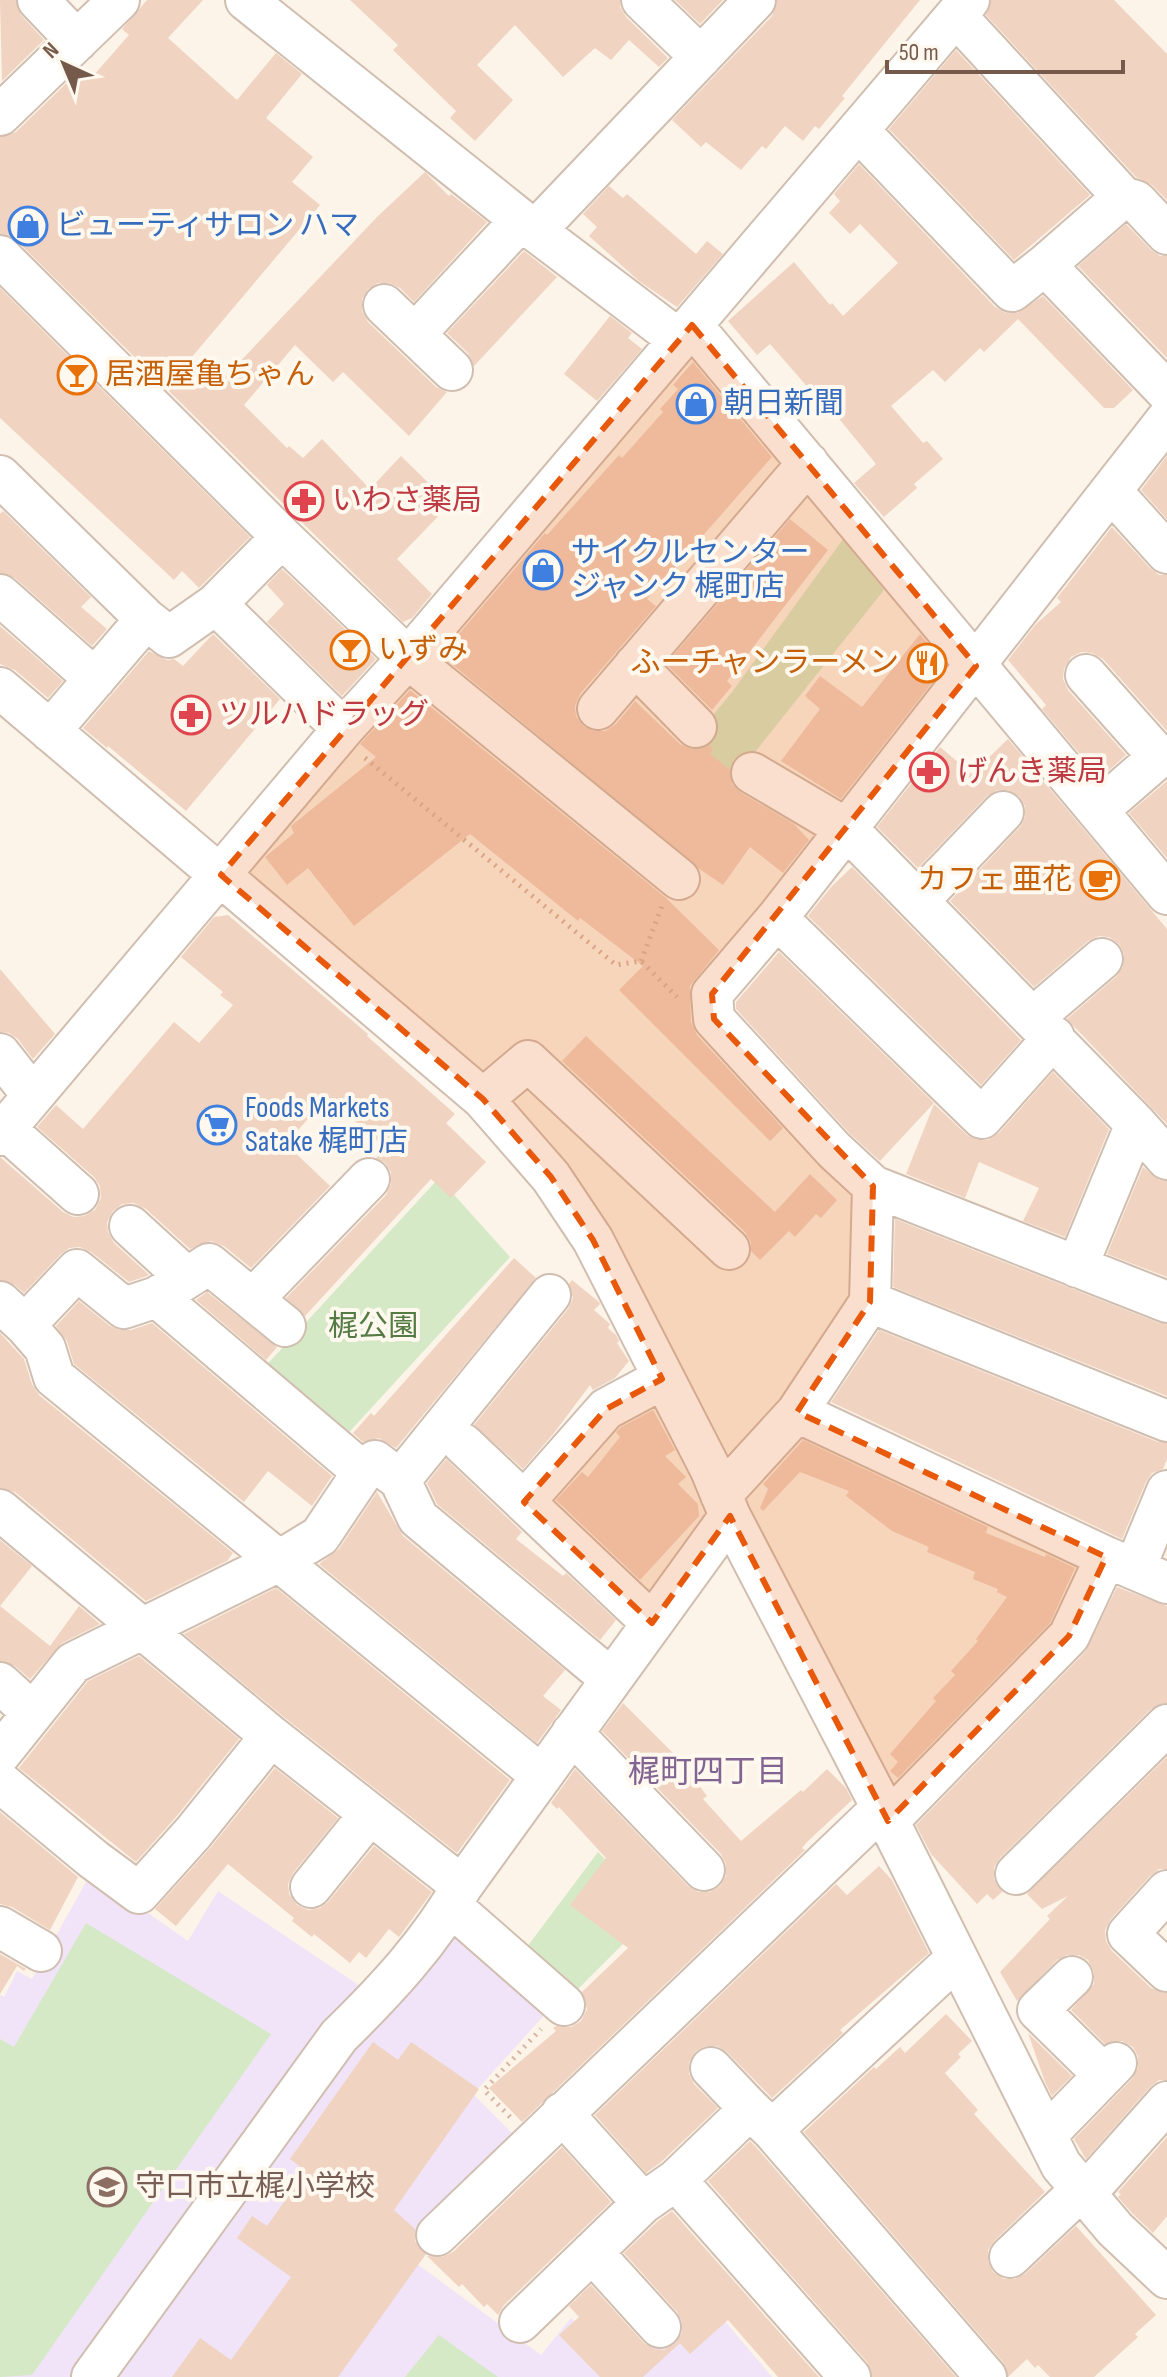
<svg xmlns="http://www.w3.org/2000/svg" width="1167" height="2377" viewBox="0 0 1167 2377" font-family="'Sofia Sans Condensed','Noto Sans JP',sans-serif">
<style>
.education{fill:#f1e4f8}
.green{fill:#d5e9c6}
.building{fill:#f0d3c0}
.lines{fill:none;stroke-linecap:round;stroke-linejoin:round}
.minor-casing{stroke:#d0beb0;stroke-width:44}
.path{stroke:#d6b6a3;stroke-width:5;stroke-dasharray:2 6;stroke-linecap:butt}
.minor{stroke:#fff;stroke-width:40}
.marked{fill:#e8590c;fill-opacity:0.2;stroke:#e8590c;stroke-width:6;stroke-dasharray:16 10;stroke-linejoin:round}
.labels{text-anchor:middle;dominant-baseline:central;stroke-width:8;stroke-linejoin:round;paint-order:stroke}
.shop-label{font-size:30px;fill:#366cbe;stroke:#fef8ee;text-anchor:start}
.food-label{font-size:30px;fill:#c56008;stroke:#fef8ee;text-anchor:start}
.health-label{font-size:30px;fill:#be3a42;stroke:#fef8ee;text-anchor:start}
.park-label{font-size:30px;fill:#557b44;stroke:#fef8ee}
.education-label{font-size:30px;fill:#785e54;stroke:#fef8ee;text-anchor:start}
.neighbourhood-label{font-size:32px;fill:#816491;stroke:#fef8ee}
</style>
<rect width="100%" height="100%" fill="#fcf4e8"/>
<path class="education" d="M91 1873 188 1941 218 1891 363 1988 73 2377H0V1995L4 1997 17 1971 32 1979Z
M453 1922 549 2010 473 2094 513 2134 401 2252 541 2355 571 2318 625 2370 702 2294 772 2377H109L366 2029 397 2009Z"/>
<path class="green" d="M844 538 884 590 708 811 665 774 732 692Z
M439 1178 510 1257 341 1441 262 1370Z
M598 1852 656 1911 572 1995 524 1951Z
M86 1923 271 2034 32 2375 0 2377V2039L14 2047Z
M439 2335 498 2377H405Z"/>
<path class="building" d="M0 0H16L21 15 44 40 2 81Z
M147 0H203L168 38 237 100 276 53 302 74 266 118 313 157 292 182 320 205 186 364 214 389 377 217 425 172 449 196 451 194 487 222 414 302 400 288 389 283H378L368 289 362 299V311L368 322 436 387 447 392 409 436 343 372 333 382 295 345 244 405 287 448 289 446 303 458 322 439 370 489 401 456 450 504 397 559 432 594 412 618 403 622 16 240 0 234V137L16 132 83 67 93 76 129 35 122 29Z
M350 0H620V7L626 17 668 58 659 67 629 40 611 60 595 48 563 77 515 25 477 65 513 100 475 141 450 118 456 111 393 50 398 45Z
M675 0H723L700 24Z
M777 0H920L842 96 845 98 819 129 815 126 803 141 785 126 766 149 762 146 741 170 706 142 701 147 672 120 772 16Z
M991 0H1114L1167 54V200L1152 185 1136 177 986 15Z
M956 50 1090 195 1014 260 889 129Z
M859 164 995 307 1006 313H1017L1043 296 1133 390 1114 408H1104L1018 319 984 352 980 348 945 382 933 370 891 406 923 443 927 441 943 459 914 484 917 488 884 517 854 483 876 464 814 388 811 391 770 344 757 355 728 321 794 262 830 305 832 303 843 316 898 263 860 224 850 234 829 213 840 201 834 194Z
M609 186 623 198 627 194 696 254 707 241 723 254 677 307 639 281 589 236 597 227 583 214Z
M1126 224 1151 250 1160 256H1167V358L1078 266Z
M524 251 557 277 474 366 468 353 447 333Z
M0 288 250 537 199 588 182 571 174 580 0 418Z
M610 316 632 333 628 338 642 349 597 401 564 374Z
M693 362 772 457 647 599 656 606 580 694 575 706 576 716 583 726 593 731H605L616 724 635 701 680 744 691 749H701L709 745 713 749 710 754 730 770 732 784 740 792 794 824 809 840 783 873 750 847 723 885 698 868 441 655 545 533 547 535 619 455 622 458 663 412 660 409 678 389 673 385Z
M1167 456V519L1141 490Z
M3 511 91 597 81 607 107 629 92 646 15 578 0 573V514Z
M790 519 828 550 727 681 732 686 712 710 666 664Z
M1112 527 1150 568 1159 575H1167V731L1103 659 1092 653 1082 652 1071 657 1064 669 1063 679 1068 690 1126 755 1100 778 1042 709 1046 705 1008 660 1036 624 1061 602 1057 598Z
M282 569 376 659 342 696 267 622 284 604 267 585Z
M0 626 63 681 48 698 15 670 0 664Z
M213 634 280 699 186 811 108 746 107 748 83 728 149 651 167 660 174 659 183 666Z
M920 634 946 665 841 799 781 761 820 709 805 696 820 676 862 707Z
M410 690 665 897 719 950 690 986 691 1022 697 1035 783 1128 770 1141 619 990 643 966 580 918 578 921 470 834 354 926 308 868 287 885 265 857 294 833 291 826 376 757 360 744Z
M1008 739 1167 929V1124L1067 1019 1117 976 1123 967 1124 954 1119 944 1109 937 1099 936 1088 941 1034 987 950 901 1020 827 1025 817V806L1019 796 1008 790H997L987 796 918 868 877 827 940 747 972 774Z
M1167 781V858L1129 813Z
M852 867 1021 1040 981 1085 808 916 831 887Z
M228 915 368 1034 367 1036 455 1114 446 1123 486 1162 451 1198 431 1179 305 1316 286 1298 386 1195 391 1184V1172L385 1163 376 1158 386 1148 327 1097 286 1144 330 1186 251 1268 224 1246 211 1241 190 1249 146 1209 134 1203 122 1204 113 1211 107 1222 108 1232 114 1243 149 1275 147 1276 129 1282 91 1252 80 1247 69 1248 61 1254 24 1293 15 1285 0 1280V1157L63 1212 74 1217 84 1216 95 1210 101 1198 100 1186 94 1177 37 1127 56 1105 83 1129 174 1022 199 1043 233 1005 220 995 223 992 181 957 214 917Z
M779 952 934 1103 880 1161 850 1134 736 1009V1002Z
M0 969 55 1034 33 1059 18 1039 9 1033 0 1032Z
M586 1036 775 1212 810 1174 837 1200 821 1218 816 1214 795 1237 789 1231 760 1260 751 1251V1242L745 1232 562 1061Z
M1053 1072 1109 1129 1065 1237 1023 1221 1039 1188 979 1162 965 1198 906 1174 934 1104 967 1135 977 1140H988L999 1133Z
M1143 1167 1159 1180 1167 1181V1277L1107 1254Z
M895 1219 1159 1323 1167 1324V1396L893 1287Z
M514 1258 536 1278 396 1448 379 1438 363 1442 353 1433 371 1413 374 1416Z
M572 1280 599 1302 600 1304 594 1310 610 1324 608 1328 616 1335 619 1341 617 1343 629 1361 615 1378 593 1390 590 1385 554 1433 523 1469 474 1425 568 1309 573 1298 569 1284Z
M207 1292 277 1347 266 1360 196 1300Z
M79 1301 110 1326 119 1330H131L152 1323 332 1476 312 1506 268 1471 244 1502 74 1364 67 1341 56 1326Z
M879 1330 1158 1442 1167 1443V1459L1163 1469 1152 1473 1146 1482 1122 1539 831 1402Z
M0 1333 24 1359 32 1384 39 1395 233 1553 227 1561 146 1601 15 1492 0 1488Z
M653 1410 675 1450 665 1456 686 1477 678 1484 698 1504 699 1516 640 1580 556 1500 582 1472 588 1477 620 1437 616 1432 621 1427Z
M803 1440 988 1527 986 1533 1045 1557 1046 1554 1075 1568 1050 1623 898 1778 890 1771 898 1762 890 1754 936 1701 933 1698 955 1675 951 1671 978 1641 976 1639 1007 1597 997 1592 998 1589 973 1579 975 1572 927 1552 929 1547 892 1531 846 1496 849 1491 800 1472 763 1511 760 1508 768 1489 763 1484Z
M446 1459 522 1532 516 1539 563 1576 566 1573 616 1620 600 1640 437 1504 427 1483Z
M377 1492 403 1536 565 1670 543 1696 561 1710 537 1743 319 1564 339 1549Z
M0 1540 32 1566 0 1606Z
M1117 1587 1167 1606V1703L1151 1709 1000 1858 994 1867V1879L1002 1892 993 1900 987 1894 977 1904 931 1854 916 1825 1085 1652Z
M276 1588 510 1780 457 1853 285 1718 184 1634Z
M0 1606 50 1646 79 1606 100 1624 62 1643 30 1679 15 1666 0 1661Z
M139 1656 239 1739 175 1818 136 1862 19 1768 88 1681Z
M623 1703 682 1762 707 1796 703 1799 741 1841 801 1790 803 1792 827 1769 846 1788 852 1800 807 1842 802 1848 805 1850 522 2122 489 2088 556 2031 553 2028 556 2026 571 2027 581 2021 587 2009 582 1992 628 1948 570 1905 606 1858 559 1807 557 1809 551 1803 575 1769 688 1886 698 1892H710L720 1886 726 1876V1864L721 1854 602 1731Z
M1167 1757V1869H1159L1150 1876 1111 1919 1105 1930 1106 1941 1112 1951 1151 1988 1167 1993V2080H1159L1150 2087 1086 2159 1074 2139 1132 2079 1138 2068V2056L1133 2047 1122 2041 1105 2044 1071 2010 1094 1984V1972L1088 1960 1079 1955H1067L1057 1960 1017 2001 1000 1972 1050 1919 1047 1916 1068 1896 1042 1909 1027 1894Z
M275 1768 338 1818 293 1873 288 1884 289 1894 297 1905 308 1910 320 1908 328 1902 374 1846 432 1892 399 1937 389 1929 366 1958 359 1952 350 1963 314 1934 312 1937 292 1921 294 1918 228 1864 176 1926 155 1909 211 1847Z
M0 1812 78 1877 50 1930 12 1907 0 1904Z
M879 1866 892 1880 929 1953 840 2030 843 2033 772 2098 727 2052 717 2046H706L696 2051 689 2062V2074L694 2084 718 2108 661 2162 646 2173 595 2115 836 1884 847 1895Z
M0 1954 26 1969 24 1971 17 1966 0 1994Z
M946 2014 972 2041 958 2054 961 2057 945 2073 978 2110 974 2114 1045 2192 994 2241 988 2250V2262L993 2272 1004 2279H1015L1025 2274 1076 2226 1156 2315 1135 2334 1138 2337 1094 2377H1050L1038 2365 1035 2368 1027 2359 1008 2377 1003 2362 804 2132 874 2067 876 2069 900 2047 905 2053Z
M1028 2033 1072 2076 1052 2096 1045 2082Z
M373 2042 398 2060 411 2042 479 2089 394 2210 415 2229V2241L426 2254 338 2377H172L200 2338 231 2360 291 2277 237 2238 252 2216 267 2226 306 2171 290 2159Z
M1167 2137V2216L1153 2233 1132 2213 1118 2197 1121 2194 1118 2192Z
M750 2141 755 2146 956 2377H872L867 2362 708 2181Z
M562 2147 611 2202 504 2305 498 2315 487 2304 484 2307 462 2284 459 2287 427 2256 442 2257 453 2252Z
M672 2211 819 2377H778L728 2320 690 2354 680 2343 643 2377H600L559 2335 579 2317 569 2306 591 2285 644 2343 654 2349 664 2350 676 2343 682 2333V2321L677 2312 624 2253 658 2221Z"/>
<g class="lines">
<defs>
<path id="minor" d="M38 0 77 41
M246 0 521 220 678 339
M642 0 701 57
M956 16 1123 197 1136 201 1167 234
M0 115 119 0
M859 131 1012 291 1045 265 1167 392
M535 231 755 0
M0 256 282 537 216 604
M1045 265 1123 197
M384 305 452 370
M692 325 1167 894
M415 334 521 220
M1167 419 777 918 712 994 714 1019 834 1150 873 1186 1167 1302
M0 476 146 619 169 637 216 604 343 729
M1111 491 1167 553
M282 537 408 658 679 879
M0 595 95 679
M635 665 696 727
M1086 675 1159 757 1098 810
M0 688 483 1099 551 1177 593 1240 711 1470 730 1516 882 1808 1061 2165 1115 2229 1167 2278
M598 709 808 463
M50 731 146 619
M752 773 847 829 1136 1124 1077 1267
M918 901 1003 812
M777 918 982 1118 1054 1037
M1034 1017 1102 959
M0 1054 33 1096
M483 1099 528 1061 729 1249
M1136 1124 1167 1159
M5 1129 78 1194
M0 1135 343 729 408 658 969 0
M130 1226 187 1278
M157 1297 363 1472
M254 1298 369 1179
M0 1302 25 1325 77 1270 124 1308 157 1297 209 1264 285 1326
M870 1302 1167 1421
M25 1325 45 1348 54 1377 542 1776
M797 1412 1106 1557 1167 1583
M463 1444 652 1623
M400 1480 550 1295
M721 1495 797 1412 870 1302 873 1186
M524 1502 606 1409 662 1379
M0 1510 271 1736 462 1886
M1135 1568 1167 1491
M0 1683 32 1712
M572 1733 704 1870
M0 1754 73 1663 279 1561 320 1536 363 1472 375 1461 400 1480 418 1518 611 1679
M0 1782 93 1859 139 1893 193 1833 271 1736
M888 1821 1069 1636 1106 1557
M1016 1874 1167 1725
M311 1887 370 1814
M1167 1891 1128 1934 1167 1971
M451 1906 564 2005
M0 1927 41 1951
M956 1959 772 2130 986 2377
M1072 1977 1038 2010 1104 2075
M711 2068 750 2109
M562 2113 643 2203
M1046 2135 1116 2063
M676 2180 850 2377
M1085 2194 1167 2102
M437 2235 882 1808
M592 2252 660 2327
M1010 2257 1082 2189
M520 2322 643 2203 676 2180 750 2109 772 2130
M92 2377 339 2036C385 1991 431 1942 462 1886L730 1516"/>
</defs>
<use href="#minor" class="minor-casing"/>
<path class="path" d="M365 758 616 965 641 961 677 997
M641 961 662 906
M510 2117 484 2090 541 2029"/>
<use href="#minor" class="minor"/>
</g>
<path class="marked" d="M692 325 976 666 712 994 714 1019 873 1186 870 1302 797 1412 1106 1557 1069 1636 888 1821 730 1516 652 1623 524 1502 606 1409 662 1379 593 1240 551 1177 483 1099 221 875Z"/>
<defs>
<symbol id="shop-ring" viewBox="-11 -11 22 22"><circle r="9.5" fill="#fef8ee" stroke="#3f7fe0" stroke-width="1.5"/><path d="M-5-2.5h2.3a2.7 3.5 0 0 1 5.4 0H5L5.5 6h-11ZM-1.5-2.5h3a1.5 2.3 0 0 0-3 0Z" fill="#3f7fe0"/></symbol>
<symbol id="bar-ring" viewBox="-11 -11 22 22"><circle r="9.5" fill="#fef8ee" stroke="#e8710a" stroke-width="1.5"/><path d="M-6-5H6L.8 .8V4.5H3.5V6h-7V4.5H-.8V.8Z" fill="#e8710a"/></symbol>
<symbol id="pharmacy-ring" viewBox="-11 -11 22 22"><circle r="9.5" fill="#fef8ee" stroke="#e0444e" stroke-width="1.5"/><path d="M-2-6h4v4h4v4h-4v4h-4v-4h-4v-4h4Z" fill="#e0444e"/></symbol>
<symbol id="restaurant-ring" viewBox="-11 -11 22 22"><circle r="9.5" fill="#fef8ee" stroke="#e8710a" stroke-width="1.5"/><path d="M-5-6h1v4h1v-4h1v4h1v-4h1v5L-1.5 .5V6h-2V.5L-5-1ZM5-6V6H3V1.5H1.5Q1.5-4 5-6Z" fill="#e8710a"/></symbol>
<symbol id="cafe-ring" viewBox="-11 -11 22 22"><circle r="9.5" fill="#fef8ee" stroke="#e8710a" stroke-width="1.5"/><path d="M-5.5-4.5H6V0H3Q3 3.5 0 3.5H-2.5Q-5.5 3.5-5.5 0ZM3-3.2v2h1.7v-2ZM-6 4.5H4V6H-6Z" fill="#e8710a"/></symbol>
<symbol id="supermarket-ring" viewBox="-11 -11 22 22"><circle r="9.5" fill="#fef8ee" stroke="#3f7fe0" stroke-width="1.5"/><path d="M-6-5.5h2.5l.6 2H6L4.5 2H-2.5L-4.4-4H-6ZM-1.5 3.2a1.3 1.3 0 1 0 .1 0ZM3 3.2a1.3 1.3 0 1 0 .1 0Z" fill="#3f7fe0"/></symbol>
<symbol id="school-ring" viewBox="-11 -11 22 22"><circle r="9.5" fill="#fef8ee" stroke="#8d6e63" stroke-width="1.5"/><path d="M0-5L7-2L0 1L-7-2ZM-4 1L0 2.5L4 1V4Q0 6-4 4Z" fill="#8d6e63"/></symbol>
</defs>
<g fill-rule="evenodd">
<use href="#shop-ring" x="6" y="204" width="44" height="44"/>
<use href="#bar-ring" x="55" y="353" width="44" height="44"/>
<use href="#shop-ring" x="674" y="382" width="44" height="44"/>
<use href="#pharmacy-ring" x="282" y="479" width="44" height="44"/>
<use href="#shop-ring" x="521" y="548" width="44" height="44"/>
<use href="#bar-ring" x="328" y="628" width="44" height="44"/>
<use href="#restaurant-ring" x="905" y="641" width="44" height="44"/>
<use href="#pharmacy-ring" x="169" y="693" width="44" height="44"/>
<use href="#pharmacy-ring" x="907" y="750" width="44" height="44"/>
<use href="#cafe-ring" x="1078" y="858" width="44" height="44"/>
<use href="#supermarket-ring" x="195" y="1103" width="44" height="44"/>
<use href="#school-ring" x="85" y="2165" width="44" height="44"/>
</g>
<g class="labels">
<g class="shop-label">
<text x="56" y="226">ビューティサロン ハマ</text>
<text x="724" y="404">朝日新聞</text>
<text x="571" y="553">サイクルセンター<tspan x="571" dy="34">ジャンク 梶町店</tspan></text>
<text x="245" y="1108">Foods Markets<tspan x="245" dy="34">Satake 梶町店</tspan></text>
</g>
<g class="food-label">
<text x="105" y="375">居酒屋亀ちゃん</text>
<text x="378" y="650">いずみ</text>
<text x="899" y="663" text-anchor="end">ふーチャンラーメン</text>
<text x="1072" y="880" text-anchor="end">カフェ 亜花</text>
</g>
<g class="health-label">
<text x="332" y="501">いわさ薬局</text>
<text x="219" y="715">ツルハドラッグ</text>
<text x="957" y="772">げんき薬局</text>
</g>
<g class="park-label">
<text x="373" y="1327">梶公園</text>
</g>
<g class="education-label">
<text x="135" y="2187">守口市立梶小学校</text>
</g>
<g class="neighbourhood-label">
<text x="708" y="1772">梶町四丁目</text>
</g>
</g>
<g transform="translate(64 64) rotate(316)" stroke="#fef8ee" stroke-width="6" paint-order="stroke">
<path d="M0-6L14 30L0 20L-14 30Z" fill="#755a4c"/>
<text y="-12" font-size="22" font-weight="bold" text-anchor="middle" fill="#755a4c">N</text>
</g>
<path d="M887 60v12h236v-12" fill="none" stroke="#755a4c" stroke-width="4"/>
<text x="899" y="60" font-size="24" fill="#755a4c" stroke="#fef8ee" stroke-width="6" paint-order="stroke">50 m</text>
</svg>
